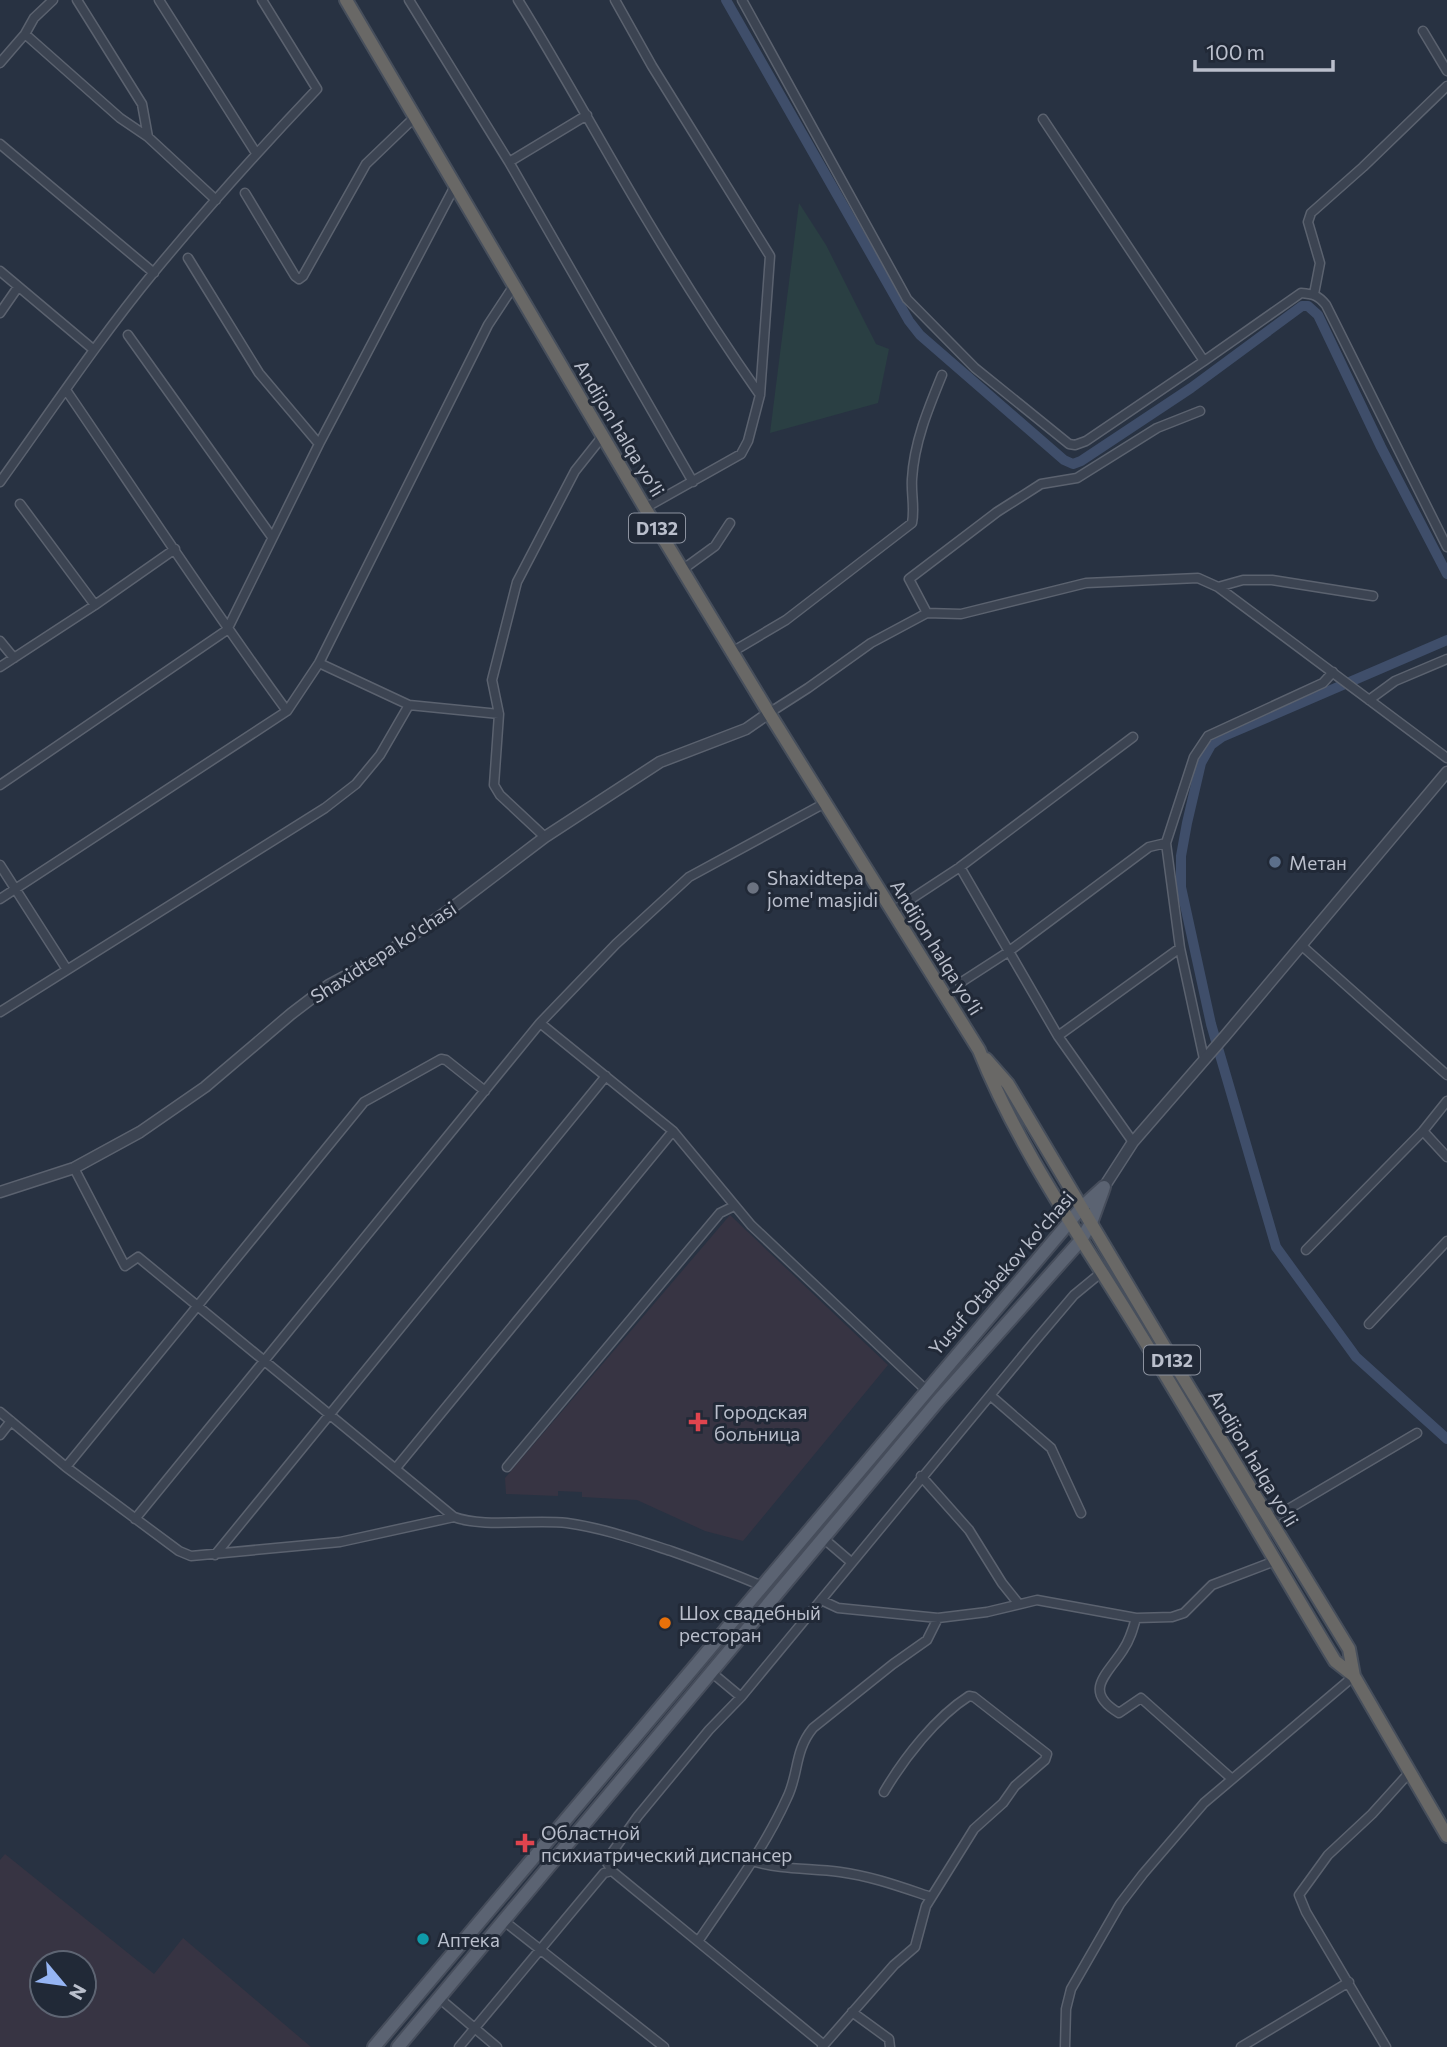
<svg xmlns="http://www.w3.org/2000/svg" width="1447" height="2047" viewBox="0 0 1447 2047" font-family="Commissioner,sans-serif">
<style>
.medical{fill:#373443;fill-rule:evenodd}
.green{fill:#2a3f43}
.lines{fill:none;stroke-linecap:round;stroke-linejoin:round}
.canal{stroke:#3f4e6a;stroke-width:10}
.minor-casing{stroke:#5b626f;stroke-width:11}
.tertiary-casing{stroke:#5b626f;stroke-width:13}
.primary-casing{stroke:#464d5b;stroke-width:16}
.trunk-casing{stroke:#474f5c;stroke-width:16}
.minor{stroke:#3c4452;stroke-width:8}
.tertiary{stroke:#3c4452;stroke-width:10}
.primary{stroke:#5b6372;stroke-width:12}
.trunk{stroke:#696866;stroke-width:12}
.service-dot{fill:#5c6f8a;stroke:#212937;stroke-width:2.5}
.worship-dot{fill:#6b7280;stroke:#212937;stroke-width:2.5}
.health-dot{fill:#e0444e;stroke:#212937;stroke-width:2.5}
.food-dot{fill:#e8710a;stroke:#212937;stroke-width:2.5}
.culture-dot{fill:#0f9aa8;stroke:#212937;stroke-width:2.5}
.labels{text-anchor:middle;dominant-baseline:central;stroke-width:6;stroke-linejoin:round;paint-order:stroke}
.shield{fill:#212937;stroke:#8c929f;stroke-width:2}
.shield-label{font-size:18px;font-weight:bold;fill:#babfcc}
.street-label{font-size:19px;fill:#babfcc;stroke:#212937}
.poi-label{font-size:19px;fill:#babfcc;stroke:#212937;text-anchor:start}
</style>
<rect width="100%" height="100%" fill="#283242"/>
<path class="medical" d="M730 1215 888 1365 743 1541 705 1531 637 1500 582 1497V1492L558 1491V1496L506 1494 505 1478Z
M5 1854 154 1974 183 1938 311 2047H0V1860ZM84 1963V2005H42V1963Z"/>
<path class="green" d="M799 203 826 245 876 344 889 349 878 403 770 433Z"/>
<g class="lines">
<path class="canal" d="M726 0 909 321 920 335 1064 460 1073 464 1081 461 1191 388 1302 306H1308L1318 315 1381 447 1447 574
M1447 640 1222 737 1211 745 1201 763 1187 823 1181 856V887L1211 1024 1276 1247 1356 1357 1447 1439"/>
<defs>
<path id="minor" d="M159 0 256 153
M409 0 509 162 693 482
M518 0C563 72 603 147 647 220 683 280 720 338 760 395
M615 0 652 66 770 256 760 395 748 441 741 454 645 508
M742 0 907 299 975 368 1069 444 1075 445 1086 441 1204 361
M1423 31 1447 71
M25 34 120 118 148 137 142 104 77 0
M0 63 25 34 34 18 53 0
M1043 119 1204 361 1301 293C1313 294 1318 295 1326 305L1447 547
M148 137 216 200
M0 144 154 273
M509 162 587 115
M245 193 295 276 299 279 303 276 366 164 415 117
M188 258 259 373 319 444
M0 271 94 350
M1314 294 1320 263 1308 222 1311 213 1363 167 1447 86
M0 313 18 287
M128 335 272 537
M66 390C139 497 210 606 287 711
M0 482C51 411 99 339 154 272 206 209 261 148 317 89L262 0
M20 504 95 605
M682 570 715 546 730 523
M1218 587 1243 580H1272L1373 596
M927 613 909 579 997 512 1041 484 1077 478 1157 428 1200 411
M0 641 14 658
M732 652 786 620 912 523C915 508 911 494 912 479 914 443 928 409 942 375
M0 667 95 605 175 549
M1369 700 1395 681 1447 659
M409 705 499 714
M769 713 808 688 871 643 927 613 961 614 1086 583 1198 578 1218 587 1447 758
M0 785 227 630 319 444 456 184
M545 837 500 795 494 785 499 714 492 680 517 582 575 471 602 437
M0 865 66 968
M960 867 1133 737
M0 899 287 711 319 663 488 325 513 287
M893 911 960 867 1058 1036 1133 1142
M1301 945 1447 1075
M960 983 1008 952 1149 847 1166 843
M0 1012 325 808 356 784 380 755 409 705 319 663
M540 1023 673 1131 751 1225 926 1390
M1058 1036 1180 948
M1204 1059 1180 948 1166 843 1194 757 1208 736 1323 683 1333 672
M1447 1101 1423 1131 1447 1157
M74 1168 125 1266 138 1257 454 1517C483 1528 533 1519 567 1523 603 1528 637 1540 671 1551 702 1562 732 1573 762 1586
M1306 1250 1423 1131
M1369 1324 1447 1241
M991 1396 1051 1448 1081 1513
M0 1412 66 1467 364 1102 441 1059 446 1060 485 1091
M0 1435 11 1421
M66 1467 179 1551 191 1556 340 1542 454 1517
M507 1467 720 1213 734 1206
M396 1468 673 1131
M921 1476 969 1530 1002 1583 1018 1603
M135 1519 540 1023 616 944 689 877 825 803
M1270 1520 1417 1433
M823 1538 851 1562
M215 1555 606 1076
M821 1600 838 1608 938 1618 987 1612 1037 1600 1136 1618 1172 1617 1184 1613 1212 1585 1275 1561
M1136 1618C1133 1629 1130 1640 1123 1650 1107 1675 1082 1691 1119 1713L1141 1698 1231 1778
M711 1672 741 1697
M752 1861C781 1870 810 1868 840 1872 871 1876 901 1887 931 1897
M504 1921 664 2047
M699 1940C730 1894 764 1849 787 1798 799 1774 794 1751 813 1728L893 1664 927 1640 938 1618
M439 1998 497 2047
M852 2012 889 2039 890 2047
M824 2045 612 1871 606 1861 638 1816 709 1730 741 1697 1035 1341 1074 1295 1102 1272
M459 2047 604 1873 612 1871
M822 2047 894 1965 915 1947 926 1906 974 1829 1003 1803 1015 1786 1045 1760 1047 1754 974 1697 969 1696C936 1717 904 1758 884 1792
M1065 2047 1066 2009 1071 1989 1120 1904 1143 1874 1204 1803 1354 1676
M1241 2047 1349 1982
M1386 2047 1306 1912 1299 1895 1328 1855 1372 1814 1409 1773"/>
<path id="tertiary" d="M1104 1187 1133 1142 1225 1036 1447 772
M0 1192 74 1168 140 1132 205 1087 291 1014 329 985 381 957 449 910 545 837 660 762 746 729 769 713"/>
<path id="primary" d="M374 2047 1082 1207 1104 1187
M398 2047 937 1402 1081 1240 1091 1223 1103 1190"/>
<path id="trunk" d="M346 0 645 508 769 713 979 1050C1019 1150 1083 1240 1139 1332 1206 1440 1269 1552 1335 1661L1354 1676
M986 1059 1008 1084 1176 1366 1349 1649 1354 1676 1447 1836"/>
</defs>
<use href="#minor" class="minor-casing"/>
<use href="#tertiary" class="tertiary-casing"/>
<use href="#primary" class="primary-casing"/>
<use href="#trunk" class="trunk-casing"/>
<use href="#minor" class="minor"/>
<use href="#tertiary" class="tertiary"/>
<use href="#primary" class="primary"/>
<use href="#trunk" class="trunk"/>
</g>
<circle class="service-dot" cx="1275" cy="862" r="7"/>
<circle class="worship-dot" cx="753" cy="888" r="7"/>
<g class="health-dot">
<path d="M694.5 1411.5h7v7h7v7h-7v7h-7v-7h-7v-7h7z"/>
<path d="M521.5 1832.5h7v7h7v7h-7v7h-7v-7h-7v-7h7z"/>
</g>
<circle class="food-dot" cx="665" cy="1623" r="7"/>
<circle class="culture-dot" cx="423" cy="1939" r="7"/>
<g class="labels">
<g class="shield">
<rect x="629" y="513.5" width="56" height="29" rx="5"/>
<rect x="1144" y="1345.5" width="56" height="29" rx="5"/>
</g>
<g class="shield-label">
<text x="657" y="528">D132</text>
<text x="1172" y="1360">D132</text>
</g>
<g class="street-label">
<text transform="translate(620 428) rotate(59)">Andijon halqa yo‘li</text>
<text transform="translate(937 947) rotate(58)">Andijon halqa yo‘li</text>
<text transform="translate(383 952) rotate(-33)">Shaxidtepa ko'chasi</text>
<text transform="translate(1001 1273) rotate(-49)">Yusuf Otabekov ko'chasi</text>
<text transform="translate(1254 1458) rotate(59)">Andijon halqa yo‘li</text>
</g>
<g class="poi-label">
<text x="1289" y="862">Метан</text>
<text x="767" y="877">Shaxidtepa<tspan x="767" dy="22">jome' masjidi</tspan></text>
<text x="714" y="1411">Городская<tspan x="714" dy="22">больница</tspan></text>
<text x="679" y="1612">Шох свадебный<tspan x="679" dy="22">ресторан</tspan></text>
<text x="541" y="1832">Областной<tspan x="541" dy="22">психиатрический диспансер</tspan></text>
<text x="437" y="1939">Аптека</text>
</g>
</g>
<g transform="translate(63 1984) rotate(119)"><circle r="33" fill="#212937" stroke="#5e6573" stroke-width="2"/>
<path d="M0-5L12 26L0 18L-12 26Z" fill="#96b5f4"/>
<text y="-10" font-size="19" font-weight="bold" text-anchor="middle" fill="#babfcc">N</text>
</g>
<path d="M1195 60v10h138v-10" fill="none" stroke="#babfcc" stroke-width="3.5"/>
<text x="1206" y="60" font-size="21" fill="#babfcc" stroke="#212937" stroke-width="5" paint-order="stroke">100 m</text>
</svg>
